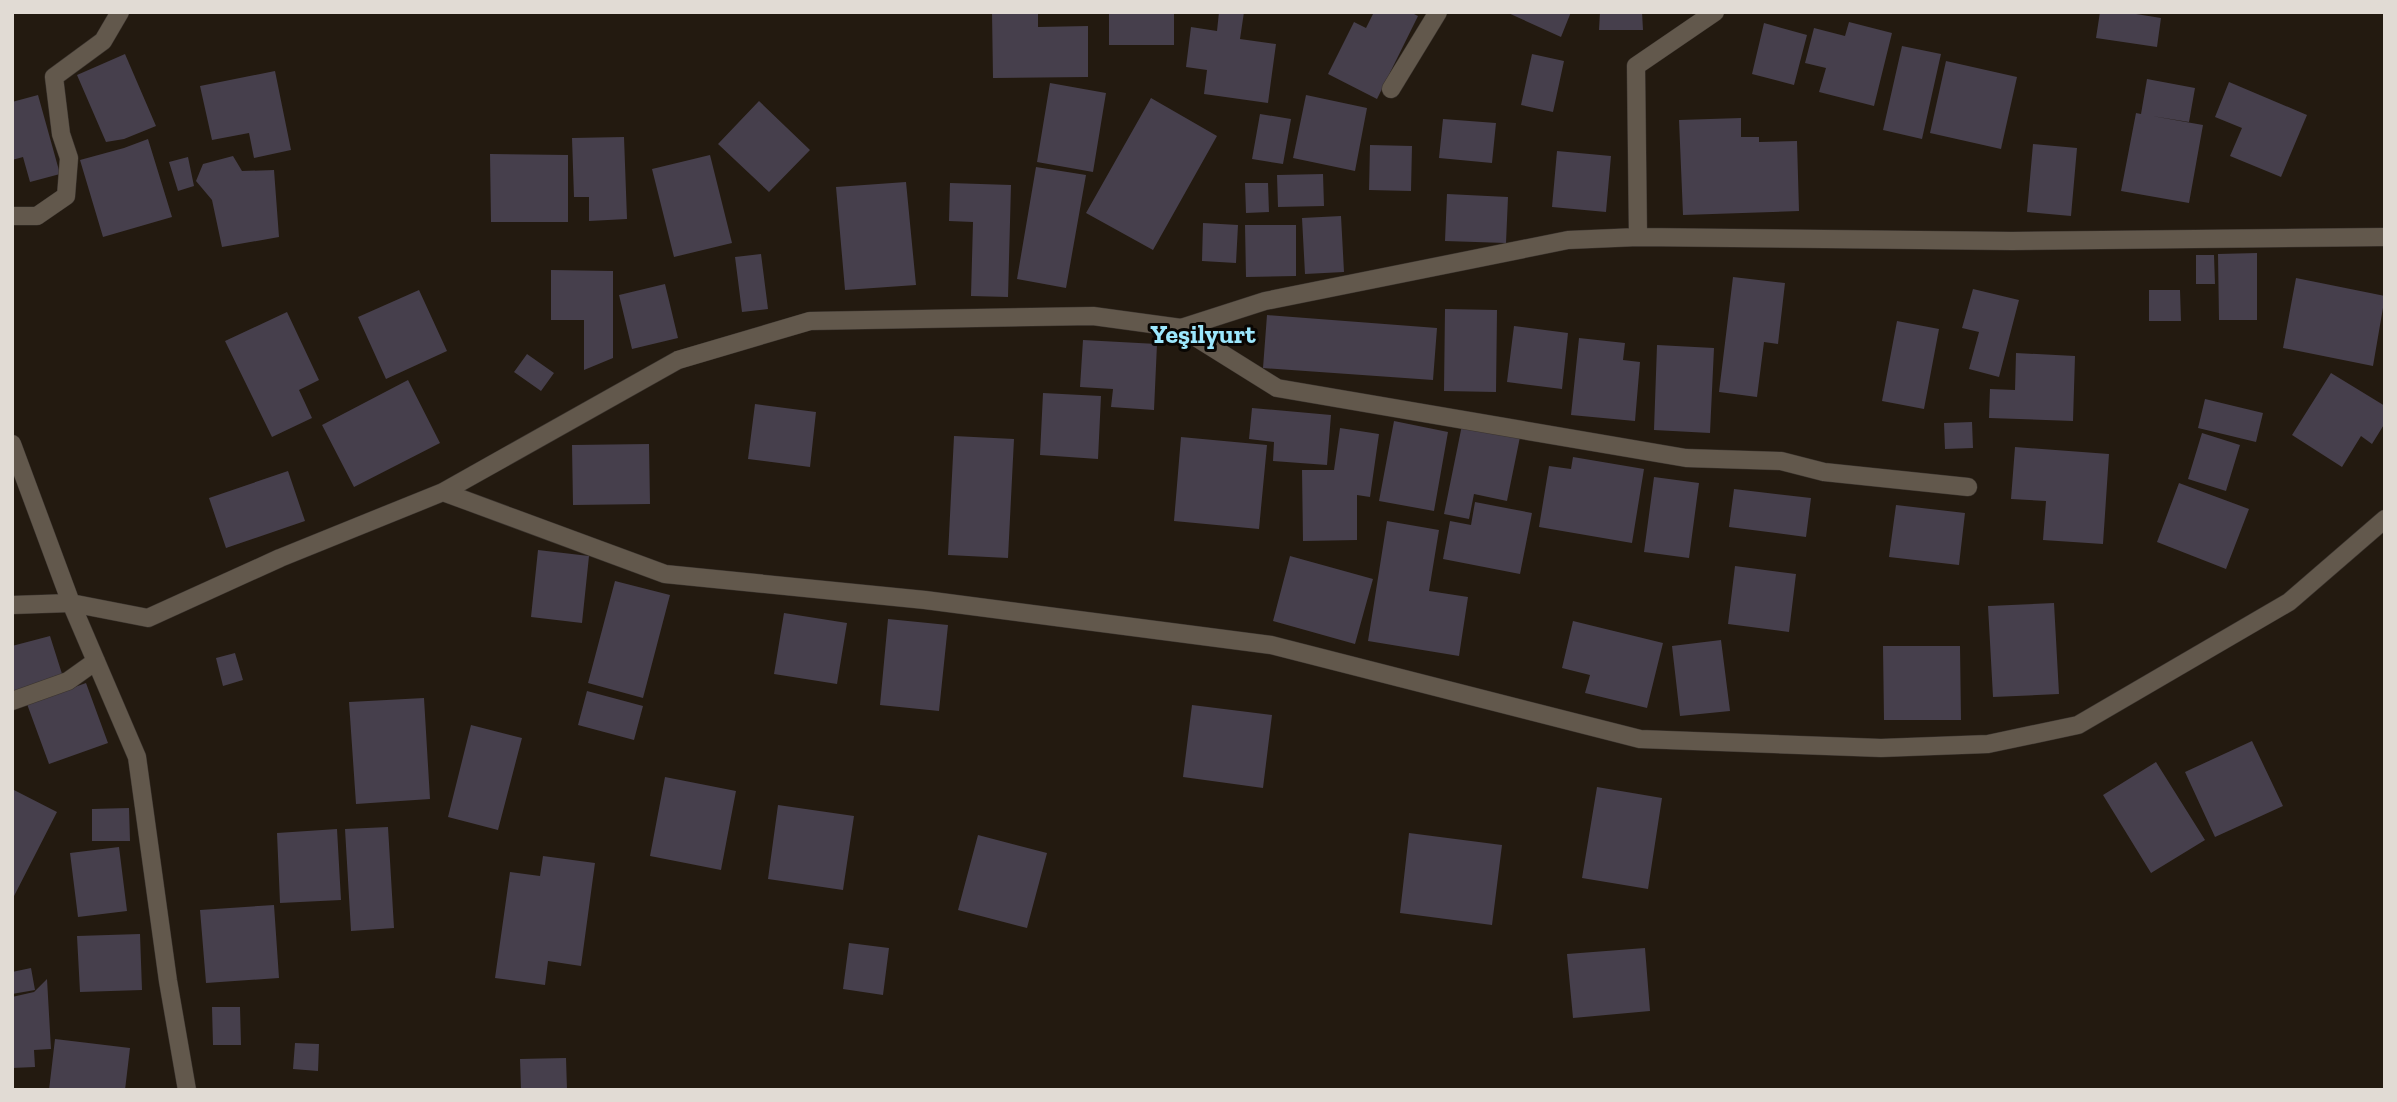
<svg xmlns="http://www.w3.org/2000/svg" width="2397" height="1102" viewBox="0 0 2397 1102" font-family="'Zilla Slab',serif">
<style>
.building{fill:#463f4c}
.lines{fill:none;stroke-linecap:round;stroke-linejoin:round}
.minor-casing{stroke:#3b342f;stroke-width:19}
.minor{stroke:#62584c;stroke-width:18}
.labels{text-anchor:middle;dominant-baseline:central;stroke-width:6;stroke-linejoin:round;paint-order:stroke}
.quarter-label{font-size:26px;font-weight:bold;fill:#9ce7fd;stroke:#090603}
</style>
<rect width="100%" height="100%" fill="#231a10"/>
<path class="building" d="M992 12H1038V27L1088 26V77L993 78Z
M1109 12H1174V45H1109Z
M1219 12H1244L1240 39 1276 44 1268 103 1204 94 1207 70 1186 67 1191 27 1217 31Z
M1374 12H1410L1418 16 1377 99 1328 74 1354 22 1366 28Z
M1506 12H1571L1561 37Z
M1600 12H1642L1643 30H1599Z
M2100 12H2136V14L2161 18 2157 47 2096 38Z
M1849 22 1892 33 1874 106 1819 92 1826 68 1805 63 1814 28 1845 36Z
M1764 23 1807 35 1794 85 1752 74Z
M1902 46 1941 54 1922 139 1883 130Z
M125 54 156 126 124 139 106 142 77 75Z
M1532 54 1564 61 1553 112 1521 105Z
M1946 61 2017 77 2001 149 1930 133Z
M275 71 291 150 254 158 249 133 212 140 200 86Z
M2147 79 2195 88 2189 122 2152 116 2203 125 2189 203 2121 191 2136 113 2141 114Z
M2229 82 2307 115 2281 177 2230 156 2242 128 2215 117Z
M1050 83 1106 93 1093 172 1037 162Z
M38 95 60 174 30 182 23 157 12 160V102Z
M1306 95 1367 108 1355 171 1293 158Z
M1151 98 1217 136 1153 250 1086 213Z
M759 101 810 150 769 192 718 144Z
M1260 114 1291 119 1283 164 1252 159Z
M1741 118V137H1759V142L1797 141 1799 211 1683 215 1679 120Z
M1443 119 1496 123 1492 163 1439 158Z
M624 137 627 219 589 221V197H574L572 138Z
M148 139 172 217 103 237 80 160 124 148Z
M2033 144 2077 148 2071 216 2027 212Z
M1370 145 1412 146 1411 191 1369 190Z
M1557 151 1611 156 1606 212 1552 207Z
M490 154 568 155V222H491Z
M710 155 732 243 674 257 652 169Z
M233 156 242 171 274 170 279 237 222 247 212 200 196 181 203 164Z
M188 157 194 186 178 191 169 162Z
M1036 167 1086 175 1066 288 1017 279Z
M1323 174 1324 206 1278 207 1277 175Z
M906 182 916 285 845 290 836 187Z
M950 183 1011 185 1008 297 971 296 973 222 949 221Z
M1245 183H1268L1269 212 1246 213Z
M1447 194 1508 197 1506 243 1445 241Z
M1341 216 1344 272 1305 274 1302 218Z
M1203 223 1238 225 1236 263 1202 261Z
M1245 225H1296V276L1246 277Z
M2257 253V320H2219L2218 254Z
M761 254 768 309 742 312 735 257Z
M2196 255H2214L2215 284H2196Z
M551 270 613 271V358L584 370V320H551Z
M1733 277 1785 283 1778 344 1764 342 1757 397 1719 392Z
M2296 278 2385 296 2373 366 2283 348Z
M665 284 678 338 632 349 619 295Z
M1973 289 2019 300 1999 377 1969 369 1979 332 1962 328Z
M419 290 447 351 386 379 358 317Z
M2149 290H2180L2181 321H2149Z
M1445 309 1497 310 1496 392 1444 391Z
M287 312 319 380 299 390 312 418 272 437 225 341Z
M1267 315 1437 328 1433 380 1263 368Z
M1897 321 1939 329 1924 409 1882 401Z
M1514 326 1568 333 1562 389 1507 382Z
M1579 338 1625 343 1623 360 1640 362 1635 421 1571 415Z
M1083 340 1157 344 1154 410 1111 407 1113 389 1080 387Z
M1657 345 1714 348 1710 433 1654 430Z
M2016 353 2075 356 2073 421 1989 418 1990 389 2015 390Z
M527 354 554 373 541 391 514 372Z
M2331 373 2385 406V423L2372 444 2361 436 2342 467 2292 435Z
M408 380 440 443 354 487 322 425Z
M1043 393 1101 396 1098 459 1040 455Z
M2205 399 2263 413 2256 442 2198 428Z
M755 404 816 412 810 467 748 459Z
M1252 408 1331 415 1327 465 1273 461 1274 442 1249 439Z
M1394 421 1448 432 1434 511 1379 501Z
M1972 422 1973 448 1945 449 1944 423Z
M1462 425 1520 437 1507 501 1474 494 1469 519 1444 514Z
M1340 428 1379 434 1370 497 1357 495V540L1303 541 1302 470H1334Z
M2202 433 2240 445 2226 491 2188 479Z
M954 436 1014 439 1008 558 948 555Z
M1181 437 1267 445 1259 529 1174 521Z
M649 444 650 504 573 505 572 445Z
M2015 447 2109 454 2103 544 2043 540 2046 501 2011 499Z
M1573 457 1644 469 1632 543 1539 527 1549 466 1571 469Z
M288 471 305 521 226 548 209 498Z
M1654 477 1699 483 1689 558 1644 552Z
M2179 483 2249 509 2226 569 2157 542Z
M1734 489 1811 498 1806 537 1729 527Z
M1475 502 1532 513 1520 574 1443 559 1450 521 1471 525Z
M1896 505 1965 513 1959 565 1889 557Z
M1387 521 1439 530 1429 591 1468 597 1459 656 1368 641Z
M538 550 589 556 582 623 531 617Z
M1290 556 1373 579 1355 644 1273 621Z
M1735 566 1796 574 1789 632 1728 624Z
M615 581 670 595 643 698 588 683Z
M2054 603 2059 694 1993 697 1988 606Z
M784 613 847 623 837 684 774 674Z
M888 619 948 625 939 711 880 705Z
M1573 621 1663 643 1647 708 1585 693 1590 675 1562 668Z
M50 636 63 677 12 692V646Z
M1721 640 1730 711 1680 716 1672 646Z
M1883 646H1960L1961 720H1884Z
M235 653 243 680 223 686 216 658Z
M86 683 108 743 49 764 27 704Z
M587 691 643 706 634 740 578 725Z
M424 698 430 799 356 804 349 702Z
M1192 705 1272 715 1263 788 1183 777Z
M471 725 522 738 498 830 448 817Z
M2252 741 2283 806 2215 837 2185 772Z
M2156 762 2205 840 2151 873 2103 795Z
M665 777 736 791 721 870 650 856Z
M1597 787 1662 798 1648 889 1582 878Z
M12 789 57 812 12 900Z
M778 805 854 816 843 890 768 879Z
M129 808 130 841H92V809Z
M388 827 394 928 351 931 345 829Z
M337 829 341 900 280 903 277 833Z
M1409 833 1502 845 1492 925 1400 913Z
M978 835 1047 853 1027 928 958 910Z
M119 847 127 911 78 917 70 853Z
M543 856 595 863 581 966 548 961 545 985 495 978 510 872 540 876Z
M274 905 279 978 206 983 200 910Z
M140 934 142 990 80 992 77 936Z
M849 943 889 948 883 995 843 989Z
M1645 948 1650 1011 1573 1018 1567 954Z
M31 968 35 990 12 994V972Z
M47 979 51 1049 34 1050 35 1067 12 1068V997L34 992Z
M212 1007H240L241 1045H213Z
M55 1039 130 1048 125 1090H49Z
M295 1043 319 1044 318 1071 293 1069Z
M566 1058 567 1090H521L520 1059Z"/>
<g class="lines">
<defs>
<path id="minor" d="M1391 89 1438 12
M12 216H37L66 196 69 158 61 134 54 77 103 41 120 12
M1638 237 1636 66 1715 12
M1181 328 1277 388 1686 458 1781 461 1824 472 1968 487
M12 444 71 603 148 618 280 558 443 492 678 360 810 321 1093 316 1181 328 1265 301 1568 240 1638 237 2012 241 2385 237
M443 492 665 574 925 600 1271 645 1640 739 1881 748 1988 744 2078 725 2289 602 2385 519
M12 605 71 603 137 757 168 981 187 1090
M12 701 68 681 96 661"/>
</defs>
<use href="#minor" class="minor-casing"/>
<use href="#minor" class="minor"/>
</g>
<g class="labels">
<g class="quarter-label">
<text x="1203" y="334">Yeşilyurt</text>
</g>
</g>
<rect width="2397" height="1102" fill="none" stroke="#e1dbd4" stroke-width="28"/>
</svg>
